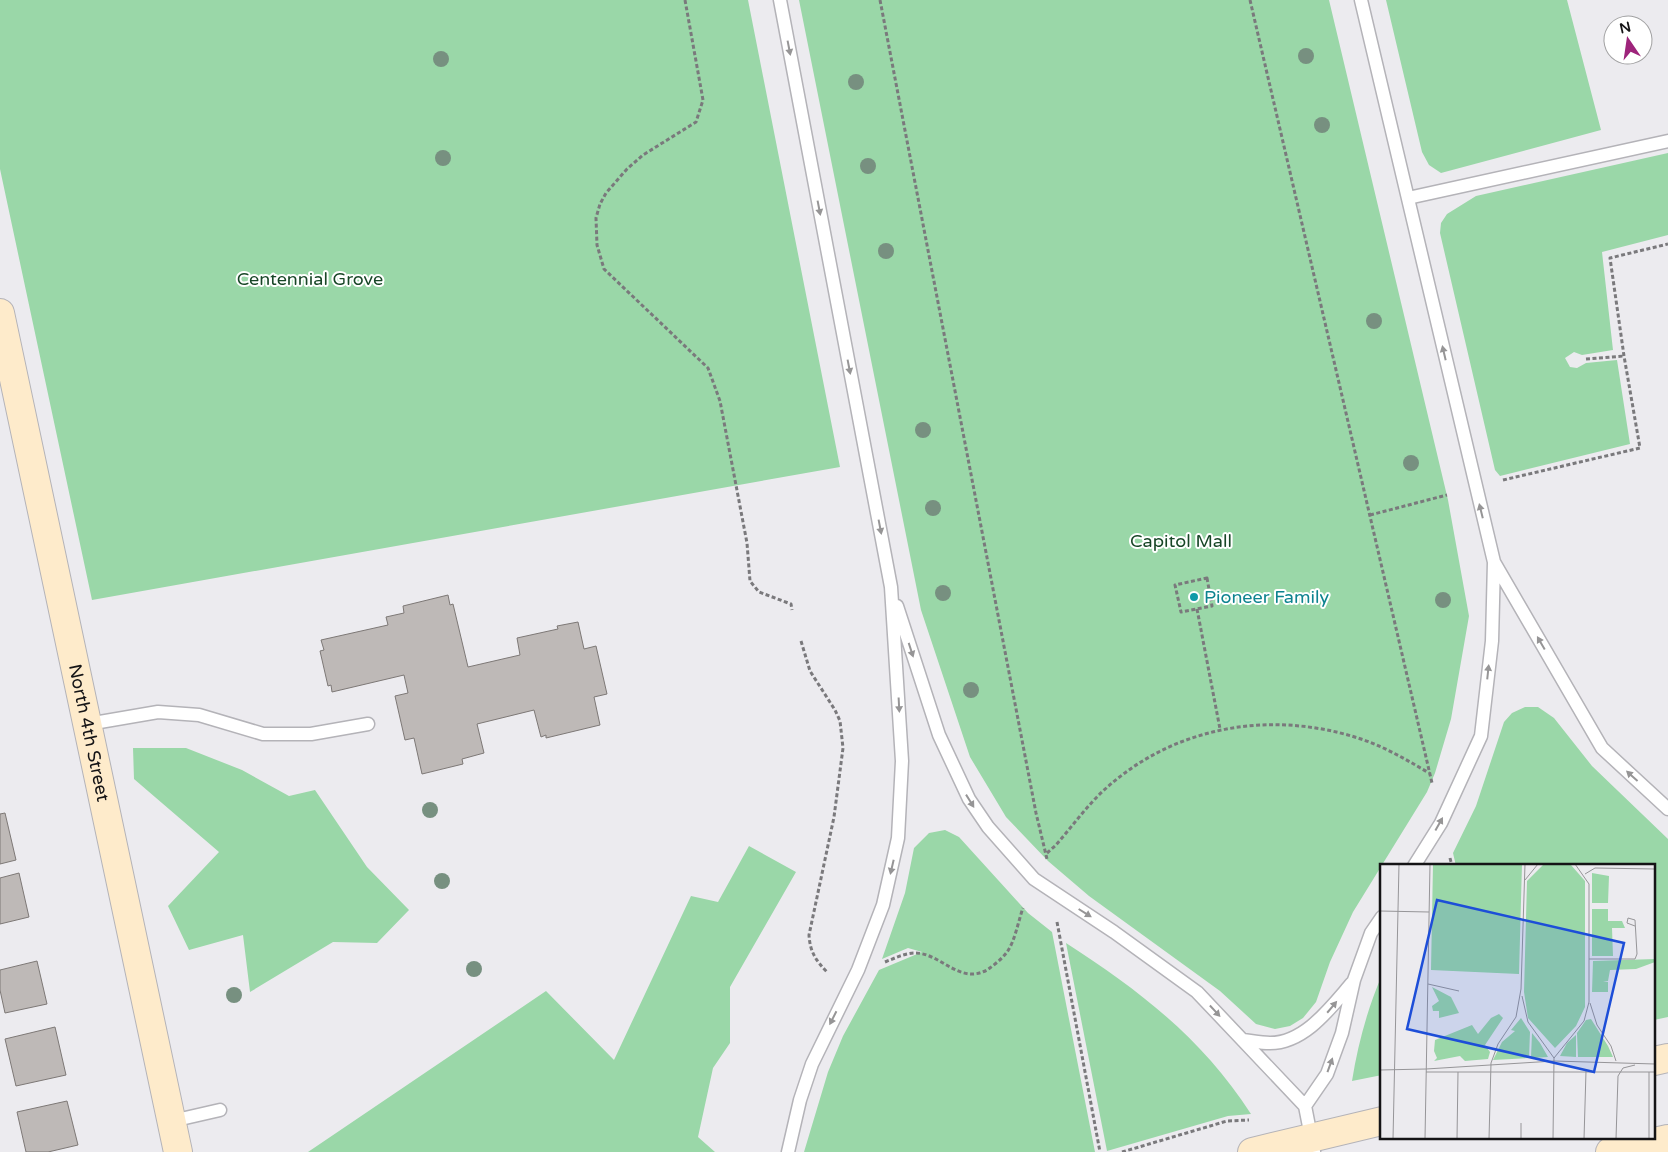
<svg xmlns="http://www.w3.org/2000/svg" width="1668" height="1152" viewBox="0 0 1668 1152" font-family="'Varela Round',sans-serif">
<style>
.green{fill:#9ad7a8}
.building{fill:#beb9b7;stroke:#7d7876}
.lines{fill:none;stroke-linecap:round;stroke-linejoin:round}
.lane-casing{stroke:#b4b3b8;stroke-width:15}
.secondary-casing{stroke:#b4b3b8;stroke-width:30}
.path{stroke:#7a797c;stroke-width:3;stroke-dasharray:4 2.5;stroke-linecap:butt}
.lane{stroke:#fff;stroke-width:12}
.secondary{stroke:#feebcb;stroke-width:28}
.tree{fill:#779080}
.oneway{fill:#969596}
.culture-dot{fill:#0f9aa8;stroke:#fff;stroke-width:2}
.labels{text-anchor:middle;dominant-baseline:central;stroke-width:4;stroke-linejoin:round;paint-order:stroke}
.park-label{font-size:18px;fill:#174626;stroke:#fff}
.culture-label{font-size:18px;fill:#0d838f;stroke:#fff;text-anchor:start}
.street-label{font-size:18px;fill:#151416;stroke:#fff}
.inset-road{fill:none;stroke:#969598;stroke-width:1}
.view{fill:#1d4ed8;fill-opacity:0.15;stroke:#1d4ed8;stroke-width:2.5}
.inset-edge{fill:none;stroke:#151416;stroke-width:2.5}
</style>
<rect width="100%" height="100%" fill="#ecebef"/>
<path class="green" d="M0 0H748L840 467 92 600 0 169Z
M799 0H1329L1448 500 1469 616 1451 719 1435 773 1427 792 1353 912 1330 962 1316 1002 1303 1018 1290 1026 1275 1029 1256 1024 1220 991 1089 896 1048 861 1006 817 970 757 921 610Z
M1386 0H1567L1601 130 1441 173 1429 165 1422 152Z
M1668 153V235L1602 252 1613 350 1582 355 1574 352 1565 358 1570 367 1577 368 1586 363 1617 360 1630 444 1500 476 1495 470 1440 233 1441 223 1447 214 1476 196Z
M1525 707H1538L1554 718 1592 766 1668 839V1017L1654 1020V866H1456L1453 853 1476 806 1504 722 1512 713Z
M133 748H186L242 770 289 796 315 790 367 867 409 910 377 943 333 942 250 992 243 935 189 950 168 906 219 852 134 779Z
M945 830 959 837 1028 913 1052 932 1095 1152H804L828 1072 843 1036 879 970 922 952 908 948 882 959 905 893 914 848 929 833Z
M749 846 796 872 730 987V1043L713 1068 698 1137 715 1152H308L546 991 614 1060 691 896 718 902Z
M1066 943C1140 991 1202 1038 1251 1114L1228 1116 1107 1151Z
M1382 975V1075L1352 1081C1358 1044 1367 1010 1382 975Z"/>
<path class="building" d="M448 595 450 605 453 604 468 667 520 655 517 638 558 629 557 626 578 622 584 649 596 646 607 694 594 697 600 725 546 738V735L541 737 534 710 477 724 484 753 462 759 463 764 422 774 414 738 405 740 395 696 408 693 404 675 332 692 331 685 328 686 320 651 324 650 321 640 388 625 386 617 404 613 403 606Z
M5 813 16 860 0 864V814Z
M19 873 29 917 0 924V878Z
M37 961 47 1004 5 1013 0 990V970Z
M55 1027 66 1075 16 1086 5 1039Z
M67 1101 78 1145 48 1152H26L17 1112Z"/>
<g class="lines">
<defs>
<path id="lane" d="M780 0 891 587 902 761 898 838 883 905 858 970 812 1064 800 1100 788 1152
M1361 0 1494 562 1492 641 1481 736 1441 823 1414 866
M1408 198 1668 141
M1494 562 1602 748 1668 809
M897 606 939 735 969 799 988 827 1034 879 1114 932 1197 992 1305 1106 1314 1152
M88 724 158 712 199 715 263 734H311L368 724
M1243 1040C1252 1041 1261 1043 1270 1043 1305 1043 1331 1007 1352 983
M1305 1106 1327 1074 1342 1033 1354 980 1371 933 1382 917
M172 1121 220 1110"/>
<g id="secondary">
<path id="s1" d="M0 313 178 1152"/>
<path d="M1654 1061 1668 1058"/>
<path d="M1252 1152 1382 1121"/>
<path d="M1610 1152 1668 1139"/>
</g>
</defs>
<use href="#lane" class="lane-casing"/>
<use href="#secondary" class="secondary-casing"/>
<path class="path" d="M685 0 703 100 696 122 643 155 627 169 606 193 600 204 596 218 597 245 604 269 708 368 720 401 747 543 750 581 759 592 791 604 792 610
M880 0 1036 813 1047 859
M1250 0 1432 783
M1586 359 1624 356
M1503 480 1640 448 1624 356 1610 258 1668 244
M1370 515 1447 495
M1207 578 1212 606 1181 612 1175 585Z
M1197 609 1220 729
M801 641 810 671 835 710 840 721 843 748 834 817 809 935C810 952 816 961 828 973
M1047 853 1055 846C1071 828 1085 808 1102 792 1172 726 1271 709 1361 739 1385 747 1407 760 1429 773
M1450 858 1452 866
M1057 922 1100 1152
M885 962C895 958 905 953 915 953 941 953 959 985 987 970 994 965 1002 959 1007 952 1015 941 1018 922 1023 908
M1122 1152 1227 1121 1249 1120"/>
<use href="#lane" class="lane"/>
<use href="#secondary" class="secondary"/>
</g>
<g class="tree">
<circle cx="1306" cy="56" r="8"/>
<circle cx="441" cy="59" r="8"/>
<circle cx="856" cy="82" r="8"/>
<circle cx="1322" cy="125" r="8"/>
<circle cx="443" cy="158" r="8"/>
<circle cx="868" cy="166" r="8"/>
<circle cx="886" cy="251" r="8"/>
<circle cx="1374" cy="321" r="8"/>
<circle cx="923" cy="430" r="8"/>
<circle cx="1411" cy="463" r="8"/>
<circle cx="933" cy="508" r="8"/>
<circle cx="943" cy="593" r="8"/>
<circle cx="1443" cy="600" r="8"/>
<circle cx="971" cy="690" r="8"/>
<circle cx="430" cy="810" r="8"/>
<circle cx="442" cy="881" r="8"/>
<circle cx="474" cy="969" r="8"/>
<circle cx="234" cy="995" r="8"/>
</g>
<defs><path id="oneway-solid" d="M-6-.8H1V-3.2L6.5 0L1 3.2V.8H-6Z" transform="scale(1.25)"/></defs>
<g class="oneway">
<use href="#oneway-solid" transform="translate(789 48) rotate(79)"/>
<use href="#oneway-solid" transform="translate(819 208) rotate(79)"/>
<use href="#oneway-solid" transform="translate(1444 353) rotate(-103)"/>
<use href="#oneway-solid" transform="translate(849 367) rotate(79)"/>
<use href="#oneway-solid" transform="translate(1481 511) rotate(-104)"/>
<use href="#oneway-solid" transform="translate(880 527) rotate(79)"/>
<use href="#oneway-solid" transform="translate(1541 643) rotate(-120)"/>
<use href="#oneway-solid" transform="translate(911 650) rotate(72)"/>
<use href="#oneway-solid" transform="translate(1488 672) rotate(-84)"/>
<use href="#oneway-solid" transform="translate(899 705) rotate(87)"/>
<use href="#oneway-solid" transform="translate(1632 776) rotate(-138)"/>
<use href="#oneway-solid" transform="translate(970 801) rotate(58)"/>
<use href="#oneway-solid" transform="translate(1439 824) rotate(-61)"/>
<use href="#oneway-solid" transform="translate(892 867) rotate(103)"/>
<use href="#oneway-solid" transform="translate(1085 913) rotate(32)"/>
<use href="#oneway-solid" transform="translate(1332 1007) rotate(-50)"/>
<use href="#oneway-solid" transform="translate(1215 1011) rotate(47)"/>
<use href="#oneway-solid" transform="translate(833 1018) rotate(117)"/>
<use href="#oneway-solid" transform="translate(1330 1065) rotate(-70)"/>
</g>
<circle class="culture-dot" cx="1194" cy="597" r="5"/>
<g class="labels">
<g class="park-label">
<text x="310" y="279">Centennial Grove</text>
<text x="1181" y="541">Capitol Mall</text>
</g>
<g class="culture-label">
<text x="1204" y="597">Pioneer Family</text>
</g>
<g class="street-label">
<text stroke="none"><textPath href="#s1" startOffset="429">North 4th Street</textPath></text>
</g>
</g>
<g transform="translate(1380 864)">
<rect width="275" height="275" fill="#ecebef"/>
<path d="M53 0H142L139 110 51 106ZM164 0 191 1 205 17V143L196 162 175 184 148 154 144 128 147 17ZM212 9 229 12 228 39H212ZM212 45H228V57H242L245 64H232L233 92H212ZM275 95V98L256 105 230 106 228 117H223L228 118V128H212L213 97ZM52 123 71 133 79 149 59 154V147H53L52 142 59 137ZM119 150 123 154 105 181 110 188 108 195 85 197 80 192 54 197 57 194 54 187 55 176 92 161 98 170 111 154ZM141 154 150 168 149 194 113 196 122 178 135 167 131 166ZM211 155 228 182 233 193H198L197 169 206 156ZM152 169 160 179 168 193 151 194ZM196 171V193L180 192 187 179Z" fill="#9ad7a8"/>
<path class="inset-road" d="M205 10 215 4 275 5M145 16 158 0M0 47 49 48M209 95H255L257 90 255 56 248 54 247 59 255 62M48 120 79 127M142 132 148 158 174 194 173 275M210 139 217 161 231 182 236 197M174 194 204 157 209 138V20L195 0M46 205 174 197 275 200M0 206 46 205M46 208H275M13 275 19 0M45 275 50 0M77 275 78 208M109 275 111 199 118 180 136 153 141 125 145 0M141 275V259M204 275 206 207M236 275 238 212 243 204 255 201M269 275V208"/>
<path class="view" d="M57 36 244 79 214 208 27 165Z"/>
<rect width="275" height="275" class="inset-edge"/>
</g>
<g transform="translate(1628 40) rotate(347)"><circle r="24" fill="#ffffff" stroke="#a1a1a2"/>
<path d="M0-4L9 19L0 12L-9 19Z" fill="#9e247b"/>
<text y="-8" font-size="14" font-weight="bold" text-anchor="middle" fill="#151416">N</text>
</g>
</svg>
